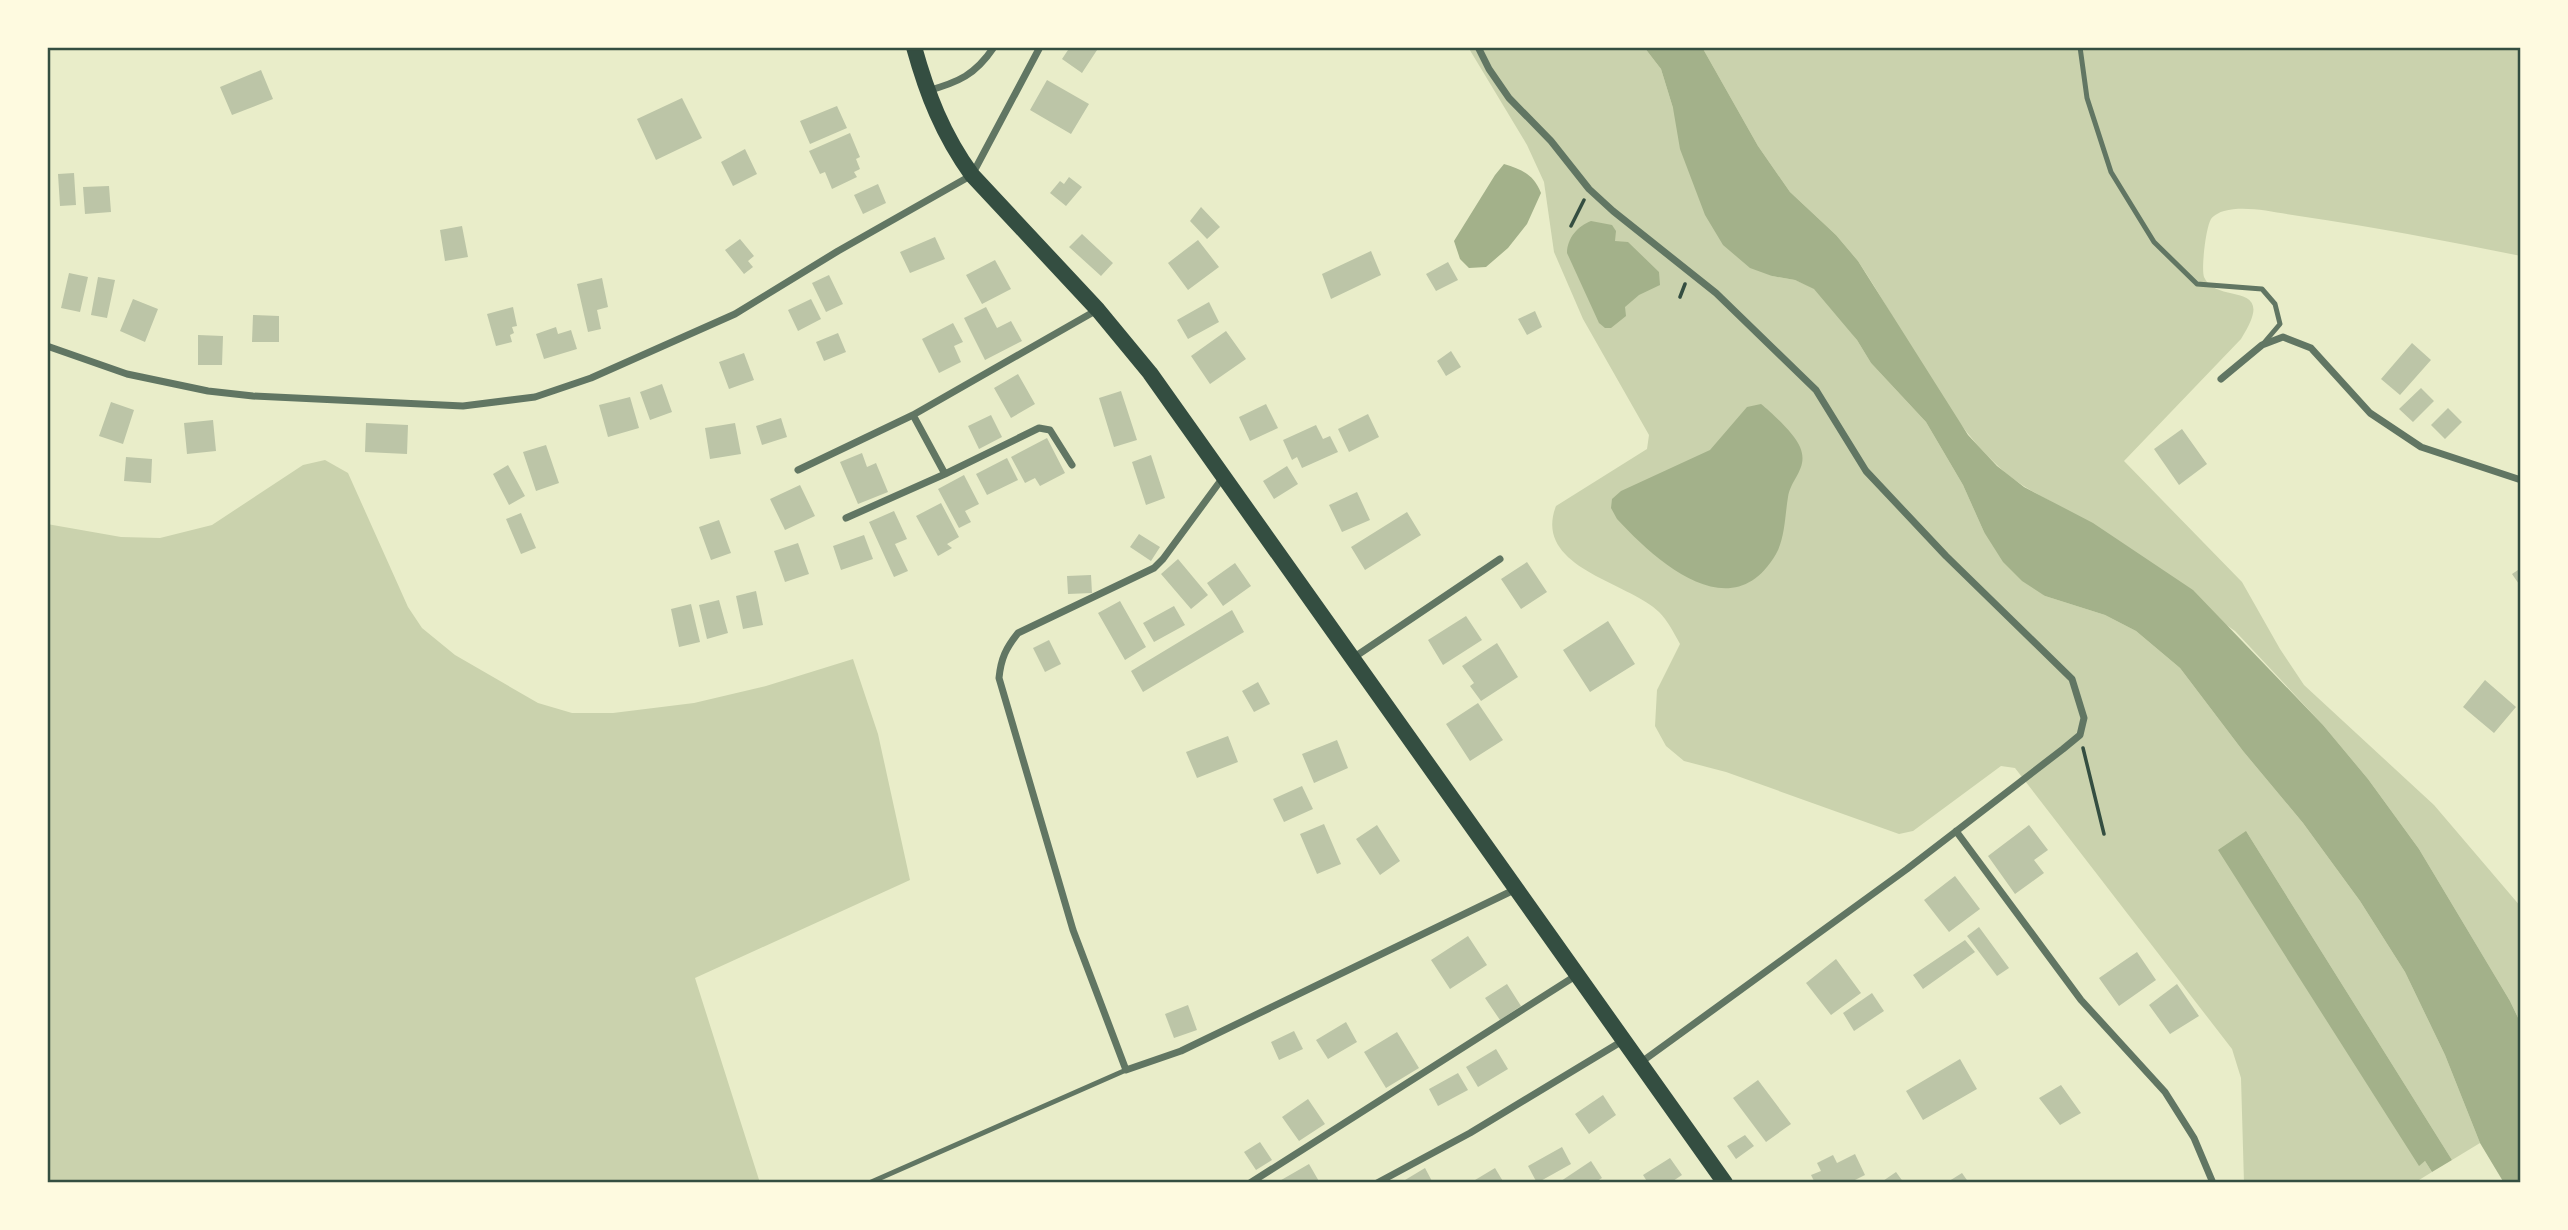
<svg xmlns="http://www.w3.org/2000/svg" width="2568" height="1230" viewBox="0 0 2568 1230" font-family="Merriweather,serif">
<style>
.green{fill:#cad2ad}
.water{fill:#a3b18a}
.building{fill:#bcc5a7}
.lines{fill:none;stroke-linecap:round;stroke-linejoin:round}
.path{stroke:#344e41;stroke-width:3.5}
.service{stroke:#617663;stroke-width:5}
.minor{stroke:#617663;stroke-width:7}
.primary{stroke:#344e41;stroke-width:16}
.neatline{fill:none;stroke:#344e41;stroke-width:2.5}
</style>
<rect width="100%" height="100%" fill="#e9edc9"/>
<path class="green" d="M1468 47H1644L1661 69 1673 108 1772 276 1795 280 1814 288 1837 313 1857 340 1871 363 1926 422 1963 485 1984 532 2045 596 2105 615 2136 631 2180 668 2243 751 2303 823 2360 901 2405 972 2445 1055 2480 1143 2452 1160 2246 831 2419 1165 2425 1161 2432 1172 2419 1180 2420 1183H2244L2241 1078 2232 1049 2015 768 2001 766 1913 831 1899 834 1726 772 1684 761 1666 746 1655 726 1657 690 1680 644C1674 633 1668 621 1659 612 1629 582 1532 568 1556 506L1647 449 1649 435 1583 319 1554 252 1544 182 1527 145Z
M1702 47H2521V256C2447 241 2374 227 2299 216 2276 213 2247 205 2224 211 2220 212 2214 215 2211 219 2206 227 2201 268 2204 277 2216 306 2280 278 2241 339L2124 461 2242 582 2280 649 2304 685 2434 805 2521 907V1024L2510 1001 2419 849 2368 779 2323 725 2235 631 2050 501C2031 491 2012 480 1997 465 1940 412 1902 326 1858 261L1836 235 1790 192 1758 146Z
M325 460 348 473 408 607 422 628 455 655 538 703 572 713H613L694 703 766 686 853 659 878 734 910 880 695 978 760 1183H47V524L121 537 160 538 212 525 303 465Z"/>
<path class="water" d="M1644 47H1702L1758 146 1790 192 1836 235 1858 261 1968 435 1997 466 2024 487 2093 523 2193 590 2323 725 2368 779 2419 849 2510 1001 2521 1024V1183H2504L2480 1143 2445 1055 2405 972 2360 901 2303 823 2243 751 2180 668 2136 631 2105 615 2045 596 2022 581 2003 562 1984 532 1963 485 1926 422 1871 363 1857 340 1814 289 1795 280 1772 276 1750 268 1723 245 1705 215 1680 149 1673 108 1661 69Z
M1504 164C1523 170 1534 175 1541 193L1527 224 1508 248 1486 267 1469 268 1460 259 1454 241 1495 175Z
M1591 221 1612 225 1616 231 1615 241 1628 242 1659 272 1660 285 1639 295 1625 307 1626 316 1611 328H1605L1599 323 1567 253C1567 238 1578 226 1591 221Z
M1761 404C1772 413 1795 434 1800 447 1809 468 1791 478 1788 497 1785 515 1785 538 1776 554 1732 630 1657 562 1617 519L1611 508 1612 499 1621 491 1710 450 1747 407Z
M2246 831 2452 1160 2432 1172 2425 1161 2419 1166 2218 850Z"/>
<path class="building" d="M1070 47H1099L1082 73 1062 59Z
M261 70 273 99 232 115 220 87Z
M1047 80 1089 104 1071 134 1030 110Z
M682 98 702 138 656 160 637 119Z
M837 106 847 128 810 144 800 121Z
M850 133 860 157 856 159 860 169 854 172 857 177 832 189 825 172 820 174 809 151Z
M745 149 757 174 733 186 721 162Z
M74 173 76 205 60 206 58 174Z
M1069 177 1082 187 1066 206 1050 193 1060 181 1064 184Z
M878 184 886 203 863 214 854 195Z
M109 186 111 212 85 214 83 187Z
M1201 207 1220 227 1207 239 1190 221Z
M462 226 468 257 445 261 440 230Z
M1082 234 1113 263 1101 276 1069 247Z
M935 237 945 259 910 273 900 252Z
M740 239 754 256 748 261 753 267 744 274 725 250Z
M1198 240 1219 267 1188 290 1168 263Z
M1371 251 1381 275 1331 299 1322 274Z
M995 260 1011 289 982 304 966 275Z
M1448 262 1458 280 1436 291 1426 274Z
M69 273 88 277 80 312 61 308Z
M829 275 843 304 826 312 812 283Z
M98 277 115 280 107 318 91 315Z
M602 278 608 307 597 310 601 329 588 332 577 284Z
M133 299 158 309 145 342 120 331Z
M811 299 821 319 798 331 788 310Z
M1209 302 1219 322 1188 339 1177 320Z
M513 307 517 326 512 327 514 333 510 335 512 342 496 346 487 314Z
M986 307 997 328 1011 321 1022 341 985 360 964 318Z
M1535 311 1542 327 1527 335 1518 319Z
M253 315 279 316V342H252Z
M953 323 963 342 954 346 961 362 939 373 922 339Z
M556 327 558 334 571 330 577 349 544 359 536 334Z
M1226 331 1246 359 1210 384 1191 356Z
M838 333 846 352 824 361 816 342Z
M198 335 223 336 222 365H198Z
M2412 343 2431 360 2400 395 2381 379Z
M1451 351 1461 367 1446 376 1437 361Z
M744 353 754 380 729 389 719 362Z
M1018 374 1035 404 1011 418 994 388Z
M662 384 672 412 650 420 640 392Z
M2421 388 2434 401 2413 422 2399 409Z
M1121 391 1137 440 1114 447 1099 398Z
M630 397 639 428 608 437 599 405Z
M111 402 134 410 123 444 99 436Z
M1266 404 1278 428 1250 441 1239 417Z
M2448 408 2462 422 2445 439 2431 425Z
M1368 414 1379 437 1349 452 1338 429Z
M991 415 1002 437 979 449 968 426Z
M781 418 787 437 762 445 756 426Z
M213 420 216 451 187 454 184 423Z
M366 423 408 425 407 454 365 452Z
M735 423 741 454 710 459 705 428Z
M1316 425 1323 439 1330 436 1338 452 1302 468 1297 457 1292 460 1283 440Z
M2182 429 2207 464 2179 485 2154 449Z
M1047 438 1065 473 1040 486 1035 478 1025 483 1011 457Z
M546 445 559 483 536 491 523 452Z
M862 453 867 467 876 463 888 492 858 504 840 462Z
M1151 455 1165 498 1146 505 1132 462Z
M126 457 152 459 151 483 124 481Z
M1007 458 1018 480 987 495 976 474Z
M508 465 525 496 509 505 493 474Z
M1287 466 1298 484 1274 499 1263 481Z
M964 475 979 504 965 511 971 522 959 528 938 489Z
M800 485 815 516 785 530 770 499Z
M1357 492 1370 520 1342 532 1329 505Z
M941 503 959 537 947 544 952 548 938 556 916 516Z
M894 511 907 539 895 544 908 571 894 577 869 522Z
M1407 512 1421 535 1365 570 1351 547Z
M521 513 536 548 521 554 506 519Z
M719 520 731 553 711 560 699 527Z
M1139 534 1160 547 1151 561 1130 547Z
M864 535 873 559 841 570 833 546Z
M798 543 809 574 785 582 774 551Z
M1178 559 1208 595 1191 609 1161 574Z
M1527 562 1547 592 1521 609 1501 579Z
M1235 563 1251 586 1223 606 1207 583Z
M2521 568V587L2512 574Z
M1091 575 1092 593 1068 594 1067 576Z
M756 591 763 625 743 629 736 596Z
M719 600 728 633 707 639 699 605Z
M1120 601 1146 647 1125 660 1098 613Z
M691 604 700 642 679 647 671 609Z
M1174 606 1185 625 1154 642 1143 623Z
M1232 610 1244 632 1143 692 1131 671Z
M1466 616 1482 640 1443 665 1428 640Z
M1608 621 1635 664 1590 692 1563 650Z
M1049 640 1061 664 1045 672 1033 648Z
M1497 643 1518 677 1481 701 1470 686 1474 683 1462 666Z
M2485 680 2516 707 2494 733 2463 707Z
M1258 682 1270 704 1254 712 1242 691Z
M1478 703 1503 740 1470 761 1446 724Z
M1228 736 1238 762 1197 778 1186 752Z
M1337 740 1348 768 1314 783 1302 754Z
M1302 786 1313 809 1284 822 1273 799Z
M1324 824 1341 864 1317 874 1300 834Z
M1377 825 1400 861 1380 875 1356 839Z
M2029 825 2048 850 2034 860 2044 873 2015 894 1988 856Z
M1955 876 1980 909 1949 932 1924 900Z
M1979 927 2009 968 1997 976 1967 936Z
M1468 936 1487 965 1450 989 1431 960Z
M1965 940 1975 952 1923 989 1913 975Z
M2137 952 2156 980 2119 1006 2099 978Z
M1836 959 1861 993 1831 1015 1806 983Z
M1507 984 1521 1006 1500 1020 1485 998Z
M2177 984 2199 1016 2170 1034 2149 1005Z
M1872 993 1884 1011 1854 1031 1843 1013Z
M1188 1005 1197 1030 1174 1038 1165 1014Z
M1346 1022 1357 1042 1328 1059 1316 1040Z
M1294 1031 1303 1049 1279 1060 1271 1042Z
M1397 1032 1419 1068 1386 1088 1364 1052Z
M1496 1049 1508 1069 1478 1087 1466 1067Z
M1960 1059 1977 1089 1923 1120 1906 1091Z
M1458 1073 1468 1090 1438 1106 1429 1089Z
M1758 1080 1791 1124 1766 1142 1733 1098Z
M2061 1085 2081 1113 2060 1125 2039 1098Z
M1603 1095 1616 1115 1589 1134 1575 1114Z
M1308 1099 1325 1124 1299 1141 1282 1117Z
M1745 1135 1754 1146 1736 1159 1727 1146Z
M1260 1142 1272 1160 1256 1170 1244 1152Z
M1562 1147 1571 1164 1537 1183 1528 1166Z
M1855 1154 1865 1175 1849 1183H1815L1811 1175 1821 1171 1817 1163 1833 1155 1837 1163Z
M1670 1158 1682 1175 1670 1183H1648L1643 1175Z
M1591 1161 1602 1178 1594 1183H1558Z
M1309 1164 1320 1183H1276Z
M1425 1168 1433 1183H1400Z
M1495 1168 1504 1183H1470Z
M1896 1172 1904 1183H1880Z
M1962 1173 1969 1183H1946Z"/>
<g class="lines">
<path class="path" d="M1571 226 1584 200
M1680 297 1685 284
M2083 748 2104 834"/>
<path class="service" d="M2080 47 2087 98 2111 172 2154 242 2197 284 2262 289 2275 304 2280 324 2263 344
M869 1183 1126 1070"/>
<path class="minor" d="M1478 47 1489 69 1509 98 1551 141 1589 189 1613 211 1716 293 1816 390 1866 471 1946 556 2072 679 2084 718 2080 735 2063 749 1907 869 1640 1063
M927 91C959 82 975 75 994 47
M47 346 127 374 208 391 253 396 463 406 535 397 591 378 735 314 838 251 972 175 1040 47
M2221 379 2262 345 2283 337 2311 348 2370 413 2421 447 2521 480
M913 415 945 474
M798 470 913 415 1097 310
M1224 476 1163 559 1154 568 1018 633C1006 648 1001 658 999 678L1073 930 1126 1070 1181 1051 1516 889
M846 518 945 474 1039 428 1050 430 1072 465
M1353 658 1500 559
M1956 831 2081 1000 2165 1092 2194 1138 2213 1183
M1250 1183 1577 975
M1377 1183 1470 1133 1624 1040"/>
<path class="primary" d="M914 47C927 94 943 135 972 175L1098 310 1150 373 1725 1183"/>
</g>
<rect width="2568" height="1230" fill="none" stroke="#fefae0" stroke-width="98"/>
<rect x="49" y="49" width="2470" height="1132" class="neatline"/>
</svg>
